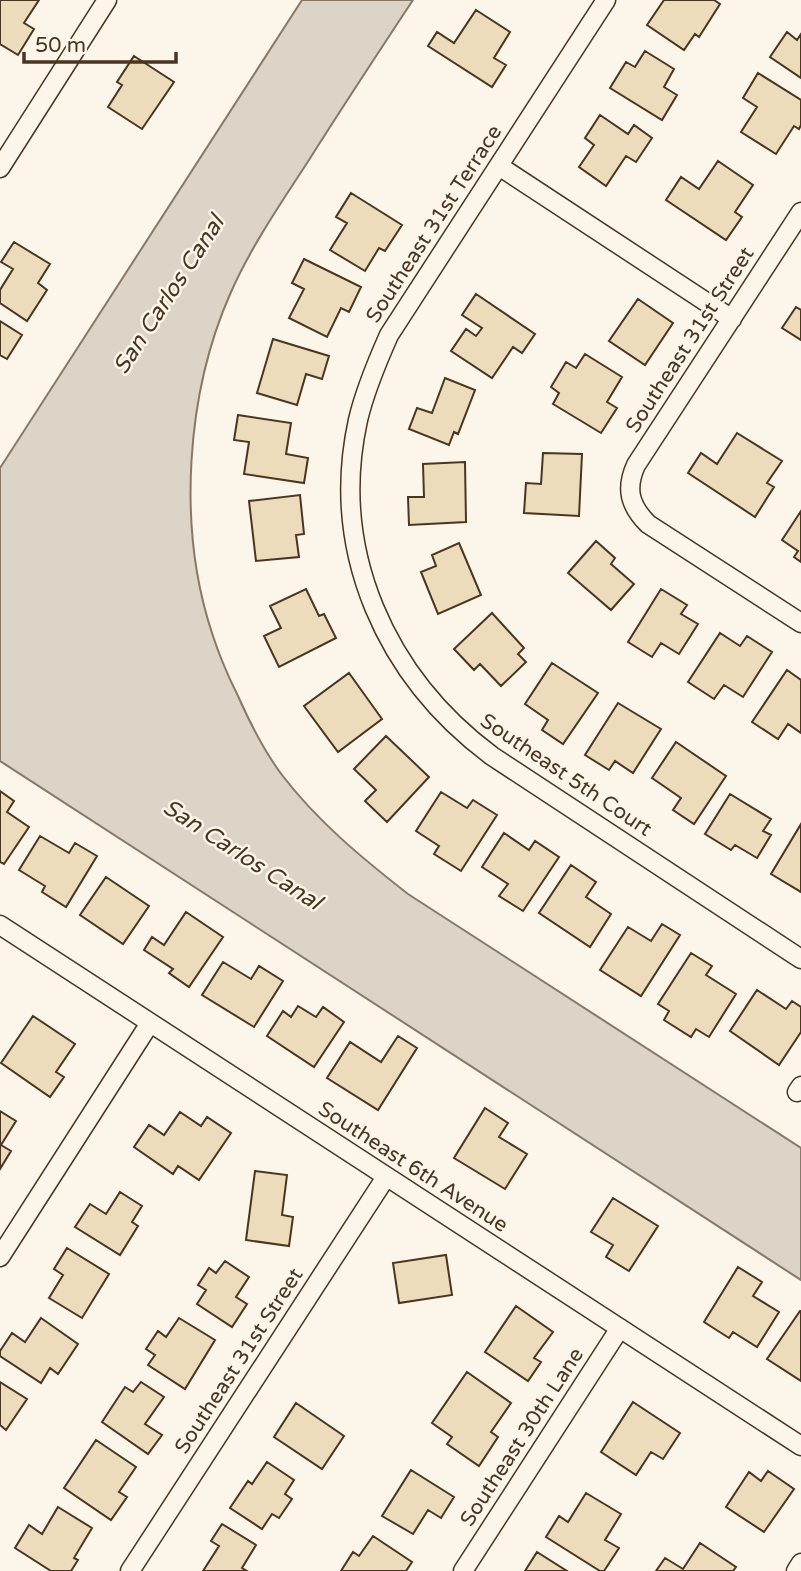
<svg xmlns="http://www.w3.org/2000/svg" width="801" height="1571" viewBox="0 0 801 1571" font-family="'Varela Round',sans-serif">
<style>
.water{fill:#dcd4c6;stroke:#887966;stroke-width:2}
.building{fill:#ecdcbc;stroke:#4a3520;stroke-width:2}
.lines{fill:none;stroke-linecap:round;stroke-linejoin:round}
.minor-casing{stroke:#4a3520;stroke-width:21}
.minor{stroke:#fbf6e9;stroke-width:18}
.labels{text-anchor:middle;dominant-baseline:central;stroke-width:5;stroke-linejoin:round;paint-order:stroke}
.street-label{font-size:21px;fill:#4a3520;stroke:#fbf6e9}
.water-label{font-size:23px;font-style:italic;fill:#4a3520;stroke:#fbf6e9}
</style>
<rect width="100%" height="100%" fill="#fbf6e9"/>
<path class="water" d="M302 0H413C378 53 343 106 309 160 281 203 252 245 231 292 186 393 177 527 212 633 219 655 228 676 238 696 250 723 264 751 282 775 318 822 362 858 408 894L801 1148V1280L0 761V468Z"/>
<path class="building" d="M0 0H39L24 23 34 29 18 55 0 44Z
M664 0H714L720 4 699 37 695 34 684 50 647 25Z
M476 10 510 32 494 58 506 65 492 87 428 46 437 32 454 43Z
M787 32 797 40 801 34V78L770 57Z
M645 51 674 69 664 87 677 95 662 120 610 88 626 62 635 67Z
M134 56 174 82 142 129 108 107 122 85 117 82Z
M758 73 801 100V125L799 129 794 126 776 154 741 132 757 107 743 98Z
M600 115 628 134 634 125 652 138 636 162 626 156 606 186 579 167 594 145 585 138Z
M718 161 753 185 735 212 742 217 726 240 666 200 681 177 699 189Z
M351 193 402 225 385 251 379 248 365 271 330 250 347 223 336 217Z
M14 242 50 264 38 283 47 290 27 321 0 303V290L13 269 1 262Z
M304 259 361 287 349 312 341 308 327 337 289 318 304 289 292 283Z
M476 294 535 334 522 353 513 347 492 378 451 351 466 329 476 336 482 328 462 315Z
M638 299 673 323 645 365 609 341Z
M796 307 801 310V340L782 328Z
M0 321 22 335 7 359 0 355Z
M273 339 329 356 322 379 306 374 297 405 257 393Z
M585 354 622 377 607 402 617 408 601 433 553 404 559 393 551 387 566 362 576 368Z
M445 378 475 390 458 434 454 432 449 445 409 429 417 408 432 413Z
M238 415 291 423 286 454 308 458 304 483 244 474 249 442 234 440Z
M737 433 782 461 767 483 774 487 755 517 688 473 701 453 717 464Z
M543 453 582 454 579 516 524 513 526 483 541 484Z
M465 462 466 522 409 525 408 497H424L423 464Z
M300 495 304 534 296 535 299 557 256 561 249 501Z
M801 511V562L794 557 798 551 782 540Z
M596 541 615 558 611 564 634 584 611 610 568 573Z
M459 543 481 595 438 614 421 572 436 566 432 555Z
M306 589 319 616 324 614 336 638 279 667 264 636 281 628 270 606Z
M661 589 687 605 681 614 698 624 679 654 661 643 652 657 628 642Z
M492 613 524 648 518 654 526 662 501 686 480 664 474 670 454 649Z
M720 633 740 646 747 636 772 652 743 697 724 685 714 699 688 682Z
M552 663 598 693 563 744 542 730 548 720 525 704Z
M787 670 801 680V733L788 724 778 739 752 722Z
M349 673 382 719 338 752 304 706Z
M618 703 661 729 633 773 615 761 609 770 585 755Z
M386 736 429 777 387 822 365 801 376 790 354 769Z
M676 742 726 776 694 824 673 810 681 798 652 778Z
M0 791 14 801 7 812 29 827 4 864 0 862Z
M441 792 467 808 473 800 497 815 461 871 434 854 439 846 416 831Z
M730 794 771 819 763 831 771 835 757 858 735 845 731 850 705 834Z
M801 824V892L771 874Z
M504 833 529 850 535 841 559 857 523 911 499 896 508 884 482 867Z
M40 836 69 853 75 843 97 856 66 907 42 892 45 886 19 870Z
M571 865 596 882 586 897 611 914 590 947 539 913Z
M106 877 149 906 123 944 80 915Z
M186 912 223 937 189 987 169 973 173 969 144 950 152 937 164 945Z
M662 924 680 935 641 996 600 970 628 927 651 941Z
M691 953 712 966 706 975 736 994 709 1037 696 1029 691 1037 664 1020 669 1011 658 1004Z
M223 962 251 979 259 966 283 981 254 1027 202 995Z
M757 990 786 1009 792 1001 801 1007V1032L779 1065 730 1031Z
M298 1006 316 1017 323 1007 344 1022 314 1067 267 1036 283 1011 291 1017Z
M33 1016 75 1044 56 1072 64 1077 50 1097 1 1063Z
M398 1036 417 1048 378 1110 327 1078 350 1042 381 1062Z
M485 1108 508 1123 499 1137 527 1154 505 1189 454 1158Z
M0 1111 16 1121 1 1145 11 1151 0 1169Z
M180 1112 201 1126 207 1117 231 1133 199 1180 178 1166 173 1174 134 1147 149 1125 164 1135Z
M255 1171 287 1175 282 1215 293 1217 289 1246 246 1240Z
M120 1192 142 1206 132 1222 138 1226 120 1255 75 1227 90 1204 106 1214Z
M613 1198 658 1226 629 1271 606 1257 613 1245 591 1232Z
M67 1248 109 1274 82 1318 49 1298 63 1275 54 1269Z
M446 1255 452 1295 399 1303 393 1263Z
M225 1261 249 1277 236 1297 247 1304 232 1327 197 1304 206 1290 198 1285 209 1268 216 1273Z
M738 1267 762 1282 753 1296 779 1312 757 1347 733 1332 729 1338 704 1322Z
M516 1306 553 1332 534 1358 541 1362 528 1381 485 1352Z
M800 1311H801V1381L767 1359Z
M41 1318 78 1344 58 1374 50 1368 41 1383 0 1356V1351L12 1333 25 1342Z
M179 1318 215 1340 185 1389 148 1365 155 1355 146 1349 158 1331 166 1337Z
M467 1372 511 1403 491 1432 498 1437 479 1466 447 1444 452 1437 432 1423Z
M0 1382 27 1399 6 1430 0 1425Z
M141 1382 164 1397 145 1424 162 1435 148 1454 102 1422 125 1387 133 1392Z
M633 1402 680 1433 663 1459 651 1452 636 1475 601 1452Z
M296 1403 344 1436 322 1469 274 1437Z
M96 1440 136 1467 119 1492 127 1497 111 1520 64 1488Z
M267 1462 294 1480 285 1494 292 1499 279 1518 272 1514 262 1529 230 1508 248 1481 252 1484Z
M411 1470 454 1497 441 1518 428 1510 413 1534 382 1516Z
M768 1471 794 1489 764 1532 726 1507 749 1472 761 1481Z
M586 1493 621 1514 605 1540 619 1548 604 1571H600L546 1537 559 1516 568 1522Z
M58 1507 92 1528 74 1558 78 1560 71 1571H51L15 1548 29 1525 42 1534Z
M222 1524 256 1545 242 1568 247 1571H203L219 1546 211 1541Z
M373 1536 412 1562 406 1571H341L353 1552 359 1556Z
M700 1543 736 1567 733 1571H656L665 1558 683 1569Z
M537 1552 567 1571H525Z"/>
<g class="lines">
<defs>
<path id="minor" d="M606 0 389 335C377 362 365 390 358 420 329 552 386 677 492 756L801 959
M499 166 732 319
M0 168 107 0
M801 212 636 465C625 489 630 506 648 524L801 623
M0 925 801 1446
M797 1092 801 1086
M0 1257 150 1023
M130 1571 386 1177
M463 1571 620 1328
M796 1571 801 1563"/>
</defs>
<use href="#minor" class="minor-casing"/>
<use href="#minor" class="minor"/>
</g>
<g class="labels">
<g class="street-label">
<text transform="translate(434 224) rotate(-57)">Southeast 31st Terrace</text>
<text transform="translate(690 340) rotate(-57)">Southeast 31st Street</text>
<text transform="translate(566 775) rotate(34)">Southeast 5th Court</text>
<text transform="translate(413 1167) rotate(33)">Southeast 6th Avenue</text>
<text transform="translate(239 1361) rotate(-57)">Southeast 31st Street</text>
<text transform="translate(522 1437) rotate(-57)">Southeast 30th Lane</text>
</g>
<g class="water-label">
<text transform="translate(169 295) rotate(-57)">San Carlos Canal</text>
<text transform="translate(242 855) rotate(33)">San Carlos Canal</text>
</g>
</g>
<path d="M24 52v10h152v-10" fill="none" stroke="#4a3520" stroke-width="3.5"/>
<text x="35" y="52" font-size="21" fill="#4a3520" stroke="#fbf6e9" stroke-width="5" paint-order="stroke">50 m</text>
</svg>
